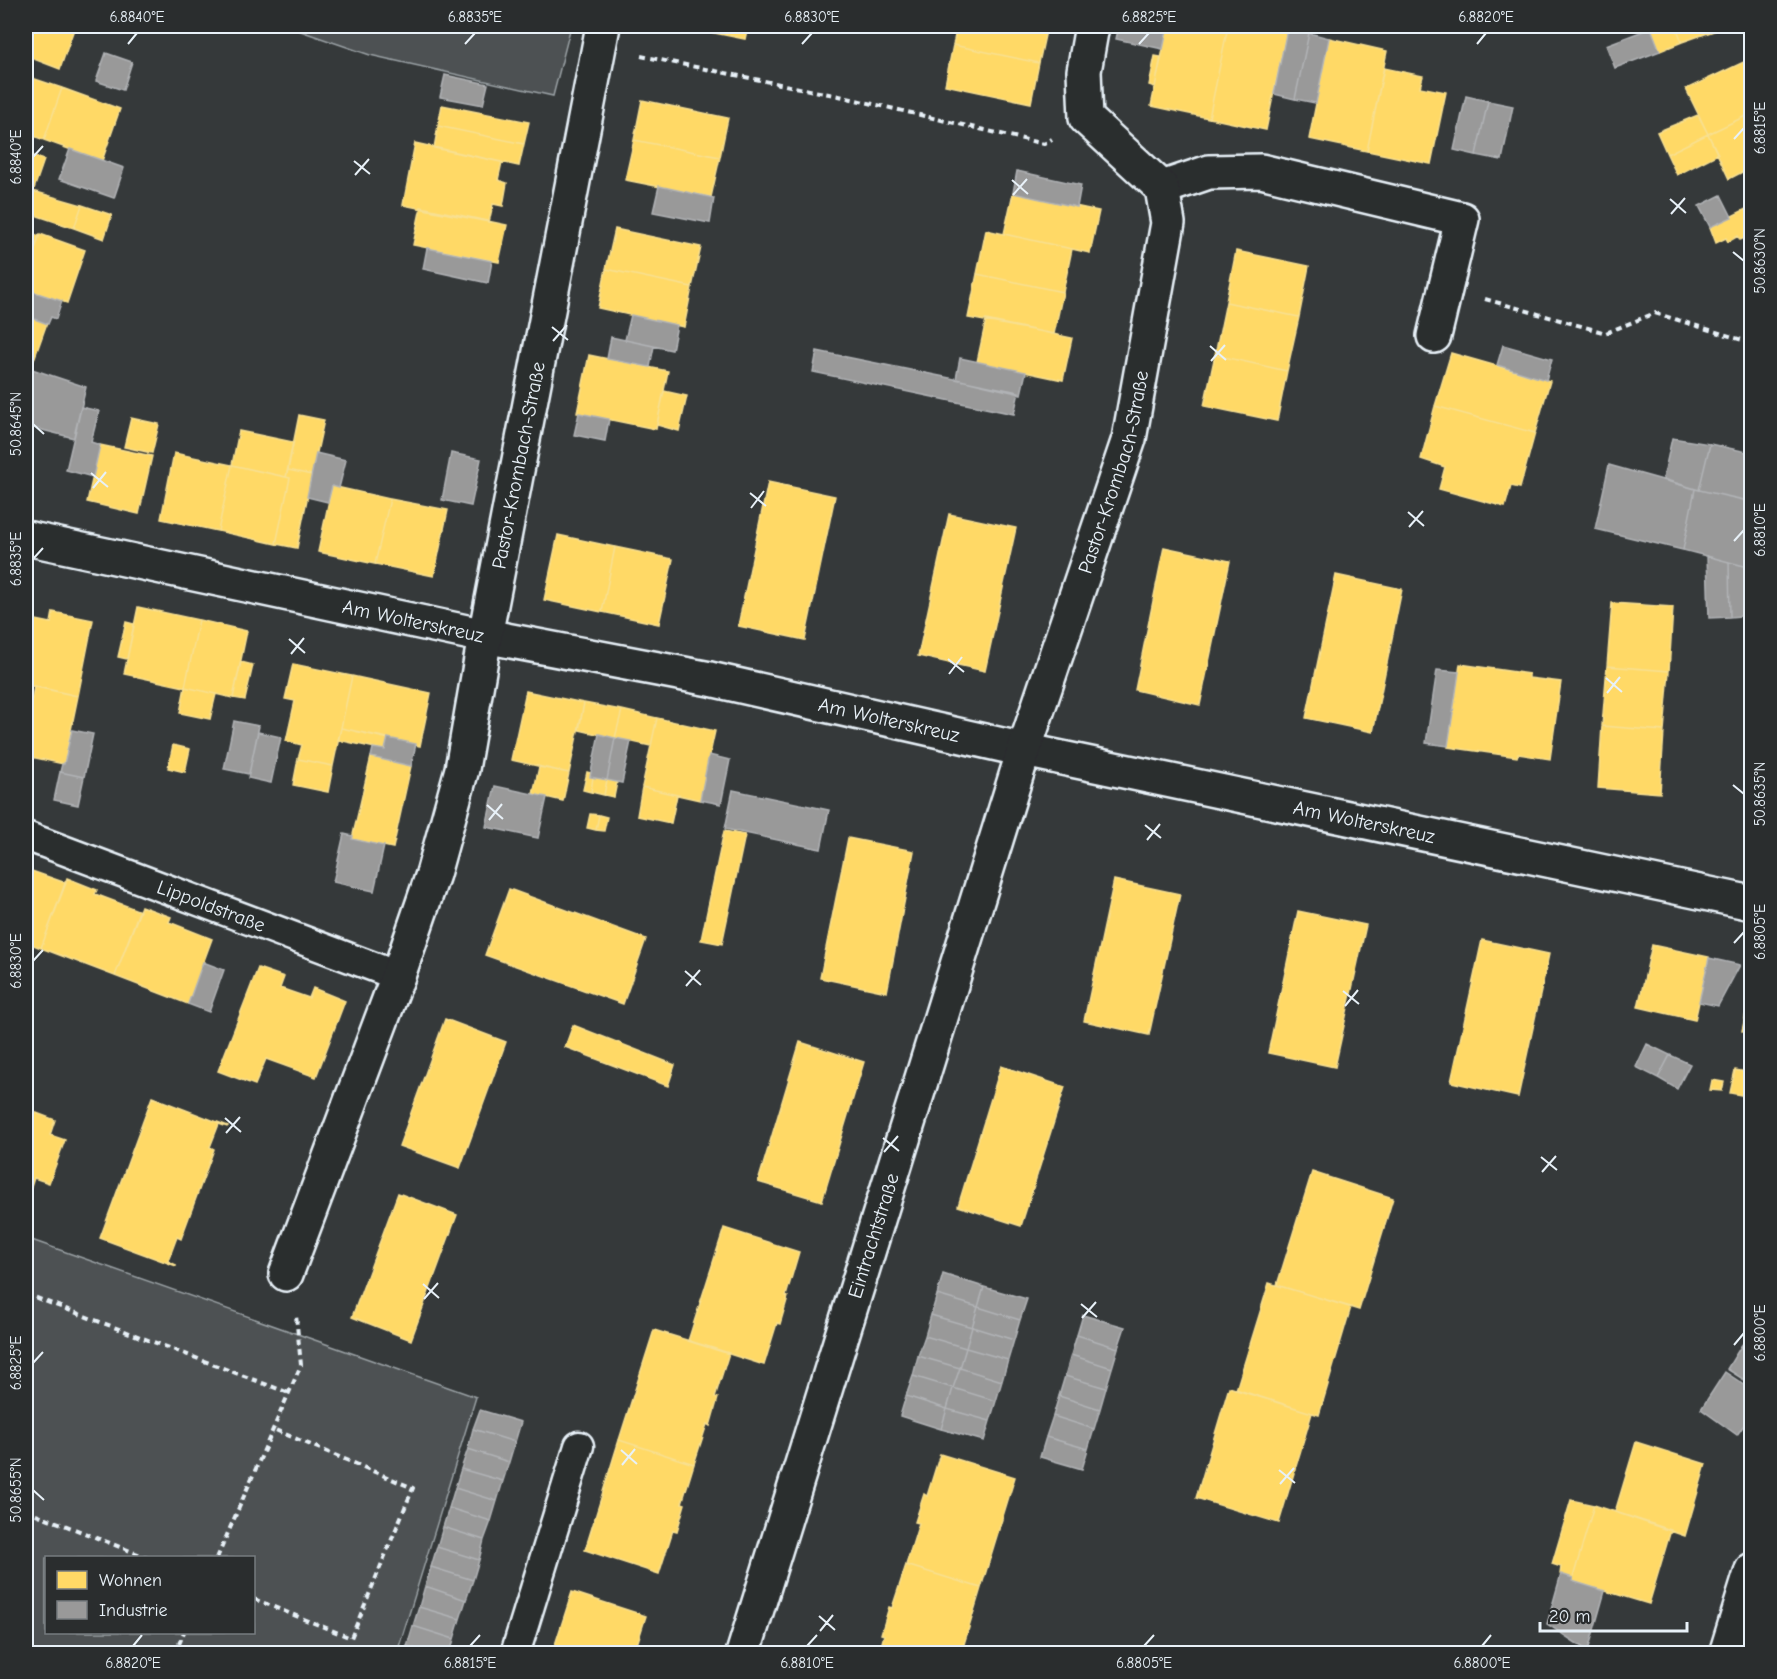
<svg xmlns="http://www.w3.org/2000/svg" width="1777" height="1679" viewBox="0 0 1777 1679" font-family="'Comic Neue',sans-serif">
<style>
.green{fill:#4d5152;stroke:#9aa1a5;stroke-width:1.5;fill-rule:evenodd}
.homes{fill:#ffd966;stroke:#f8e092;stroke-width:1.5}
.industry{fill:#999;stroke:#b1b3b6;stroke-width:1.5}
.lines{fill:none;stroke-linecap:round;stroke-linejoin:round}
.lane-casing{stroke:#e8f1f8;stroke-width:33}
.street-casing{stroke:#e8f1f8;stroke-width:38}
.path{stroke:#e8f1f8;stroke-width:4;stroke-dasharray:6 4.5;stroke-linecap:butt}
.lane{stroke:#2a2d2e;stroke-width:28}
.street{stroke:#2a2d2e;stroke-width:33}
.ticks{fill:none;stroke:#e8f1f8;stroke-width:2}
.labels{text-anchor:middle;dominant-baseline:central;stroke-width:6;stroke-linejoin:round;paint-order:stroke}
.street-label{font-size:20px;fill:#e8f1f8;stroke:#2a2d2e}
.neatline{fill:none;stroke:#e8f1f8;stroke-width:2}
.ticks-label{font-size:15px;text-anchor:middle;fill:#e8f1f8}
</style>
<rect width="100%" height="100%" fill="#35393a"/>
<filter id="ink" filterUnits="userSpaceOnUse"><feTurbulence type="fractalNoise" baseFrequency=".0167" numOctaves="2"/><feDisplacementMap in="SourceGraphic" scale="12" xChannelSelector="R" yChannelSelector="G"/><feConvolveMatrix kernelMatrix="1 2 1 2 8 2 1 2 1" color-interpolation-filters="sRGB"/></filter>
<g filter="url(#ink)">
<path class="green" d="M286 26H571L553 96 370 55Z
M26 1238 476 1397 397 1653H26ZM46 1558H254V1632H46Z"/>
<path class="homes" d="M26 26H75L60 69 26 56Z
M680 26H748L745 39Z
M957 26H1047L1039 63 953 45Z
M1168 26H1228L1209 118 1151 106Z
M1228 26H1269L1287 29 1266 130 1209 118Z
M1650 26H1676L1682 42 1660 51Z
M1676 26H1728L1682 42Z
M1329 38 1387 51 1367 151 1309 139Z
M953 45 1039 63 1031 103 945 85Z
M1155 56 1161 57 1155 87 1149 85Z
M1746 61 1752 71V113L1708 134 1686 89Z
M1384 68 1423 76 1420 87 1446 92 1431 164 1367 151Z
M26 76 62 88 44 140 26 133Z
M62 88 120 109 102 161 44 140Z
M642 100 728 118 720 157 634 140Z
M442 105 529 122 524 144 438 126Z
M1752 113V167L1729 179 1708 134Z
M1698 115 1708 134 1667 154 1657 132Z
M438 126 524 144 519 166 434 148Z
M1708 134 1718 154 1677 175 1667 154Z
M634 140 720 157 711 197 625 180Z
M415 143 502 162 498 180 507 183 503 206 493 204 489 222 403 205Z
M26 153 44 160 26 212Z
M33 191 82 205 74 228 26 212Z
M1013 193 1099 211 1090 253 1004 234Z
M82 205 112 215 104 239 74 228Z
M421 207 507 225 499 262 413 245Z
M1746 209 1752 220V235L1740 240 1738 236 1728 242 1726 238 1716 243 1710 227Z
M615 229 701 247 692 287 606 269Z
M986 230 1072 249 1063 292 977 274Z
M26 231 39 236 26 277Z
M40 234 85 250 67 303 26 289V277Z
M1236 251 1309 266 1299 317 1226 302Z
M606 269 692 287 684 327 598 308Z
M977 274 1063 292 1054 334 968 318Z
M1226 302 1299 317 1287 371 1215 355Z
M26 316 47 323 31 368 26 367Z
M986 320 1072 338 1063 380 977 362Z
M1451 353 1550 381 1535 433 1435 406Z
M589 355 668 371 656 429 577 413Z
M1215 355 1287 371 1277 421 1204 406Z
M664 391 687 396 679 431 657 425Z
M1435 406 1535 433 1520 488 1511 486 1505 507 1439 489 1445 467 1421 459Z
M299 415 324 420 312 475 288 470Z
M131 418 159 424 152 453 124 447Z
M239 431 293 442 286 477 232 465Z
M100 445 152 456 139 514 87 502Z
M174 453 232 465 218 531 161 519Z
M232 465 290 478 276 544 218 531Z
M288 470 312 475 297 548 276 544 290 478 286 477Z
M768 482 835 496 805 640 738 626Z
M332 486 390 499 375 564 318 552Z
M390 499 448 510 434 576 375 564Z
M949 514 1016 528 985 671 918 656Z
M558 535 615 547 602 612 544 600Z
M615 547 673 559 659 624 602 612Z
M1164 547 1230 561 1200 705 1135 690Z
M1336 575 1402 589 1373 732 1306 718Z
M1612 603 1673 607 1669 671 1607 666Z
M138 607 199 620 185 687 124 674Z
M53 612 93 620 78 696 26 685V618L51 623Z
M199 620 247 631 233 698 185 687Z
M126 622 134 624 127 659 118 657Z
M241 662 253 665 245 700 233 698Z
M293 664 352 676 333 766 298 759 302 745 286 741 295 701 285 699Z
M1460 664 1529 674V678L1561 682 1550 759 1518 754 1517 757 1448 747Z
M1607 666 1669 671 1664 731 1602 726Z
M352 676 431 693 420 746 341 728Z
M34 686 78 696 64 764 26 756V729Z
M185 687 216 694 210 719 180 713Z
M526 691 584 703 569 773 511 760Z
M584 703 622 710 615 738 579 730Z
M622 710 657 718 651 746 615 738Z
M657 718 715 731 700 800 642 787Z
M1602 726 1664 731 1660 793 1598 788Z
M341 728 388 738 385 750 338 740Z
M173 745 190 749 185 772 168 768Z
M371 757 411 766 393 848 352 839Z
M298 759 333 766 328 792 293 785Z
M539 767 569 773 563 801 533 794Z
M587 772 591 773 590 777H593L591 792 583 790Z
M593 777 607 780 604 795 591 792Z
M607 780 617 782 614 797 604 795Z
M642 787 677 795 671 823 637 816Z
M590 814 599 815 596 830 587 828Z
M599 815 607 817 604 831 596 830Z
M724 831 745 835 722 944 701 940Z
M848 838 914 851 887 992 820 978Z
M26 869 66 883 41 948 26 942Z
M67 878 97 890 95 894 140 911 115 976 41 948Z
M1114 880 1180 894 1149 1035 1084 1021Z
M509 889 646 939 623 1004 485 955Z
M141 906 171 917 169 922 212 939 188 1004 115 976Z
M1298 911 1366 925 1335 1067 1268 1053Z
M1482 940 1549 954 1518 1097 1451 1082Z
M1652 945 1709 957 1695 1020 1638 1007Z
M258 968 284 977 280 988 309 998 313 988 345 1001 316 1077 266 1059 255 1085 218 1071Z
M1752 986V1033L1742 1031Z
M445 1019 506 1042 460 1168 399 1146Z
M573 1025 675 1065 668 1086 565 1047Z
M800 1042 864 1062 822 1201 758 1182Z
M1001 1066 1065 1087 1021 1226 958 1206Z
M1735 1070 1752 1073V1097L1730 1093Z
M1712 1080 1724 1082 1722 1091 1710 1090Z
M152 1097 228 1126 227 1127 219 1124 210 1147 214 1149 181 1239 177 1237 168 1261 176 1265V1266L100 1238Z
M26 1109 55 1120 50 1135 65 1140 49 1183 34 1178 26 1202Z
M1312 1172 1393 1198 1359 1310 1277 1285Z
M398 1193 457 1215 411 1340 352 1317Z
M724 1228 799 1252 786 1296 788 1297 780 1324 777 1323 764 1365 688 1341Z
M1269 1283 1351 1307 1319 1415 1236 1390Z
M654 1330 729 1353 715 1397 718 1398 710 1426 707 1424 694 1464 619 1440Z
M1229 1387 1312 1413 1279 1523 1196 1498Z
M619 1440 694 1464 682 1503 685 1504 677 1531 673 1530 659 1574 585 1550Z
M1636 1442 1706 1464 1685 1536 1615 1512Z
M940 1454 1015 1477 981 1588 906 1565 919 1523 915 1522 924 1494 927 1496Z
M1571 1500 1594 1505 1573 1578 1560 1574 1561 1567 1552 1564Z
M1594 1505 1671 1530 1649 1604 1572 1581Z
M906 1565 981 1588 961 1654H879L884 1635 881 1634 889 1607 892 1608Z
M572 1592 646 1616 634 1654H552Z"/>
<path class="industry" d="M1119 26H1168L1163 49 1116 39Z
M1651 28 1660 51 1615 68 1606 45Z
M1287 29 1309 33 1295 99 1274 94Z
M1309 33 1329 38 1316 103 1295 99Z
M106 53 132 62 123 90 96 81Z
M445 75 488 84 483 105 440 97Z
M1466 96 1488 101 1476 155 1454 150Z
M1488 101 1513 106 1502 160 1476 155Z
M70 149 124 168 114 198 59 179Z
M1017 171 1081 185 1077 207 1013 193Z
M659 186 714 198 710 223 653 212Z
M1721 195 1732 217 1710 227 1699 206Z
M427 248 492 261 488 283 423 269Z
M28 290 62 301 56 319 51 317 48 324 26 316V296Z
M631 315 677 325 672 350 625 340Z
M611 337 654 346 650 367 607 359Z
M1503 345 1552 359 1546 380 1497 365Z
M817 351 1019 392 1014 414 813 372Z
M960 358 1026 372 1021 394 956 379Z
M26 367 86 387 74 438 26 426Z
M81 407 99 411 91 442 100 445 93 477 66 470Z
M579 413 609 419 605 441 574 435Z
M1672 438 1710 444 1699 490 1663 479Z
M1710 444 1752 453V492L1749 501 1699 490Z
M316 453 346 460 339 488 332 486 328 502 307 497Z
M451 453 481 459 471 506 442 500Z
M1609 465 1695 489 1683 550 1595 529Z
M1695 489 1752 502V568L1683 550Z
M1707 556 1729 562 1730 617 1709 618Z
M1729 562 1751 568 1752 615 1730 617Z
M1437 670 1459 672 1448 746 1426 743Z
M234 721 259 726 249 774 224 769Z
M72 730 93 734 84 777 60 772 62 764H64Z
M258 732 281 737 271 783 248 778Z
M599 734 615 738 607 780 590 777Z
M388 738 416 744 411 766 371 757 373 748 385 750Z
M615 738 631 741 622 783 607 780Z
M709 755 730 760 721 804 700 800Z
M60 772 84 777 78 805 54 800Z
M495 786 547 797 538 838 486 827Z
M733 790 829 810 821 849 725 829Z
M344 834 353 836 352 839 384 846 374 891 333 882Z
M1709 958 1740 965 1718 1006 1699 1002Z
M203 962 224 970 209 1012 188 1004Z
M1647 1044 1670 1055 1658 1078 1636 1067Z
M1670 1055 1690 1064 1677 1089 1658 1078Z
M943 1274 984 1287 978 1307 937 1295Z
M984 1287 1027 1299 1020 1320 978 1307Z
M937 1295 978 1307 972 1327 931 1315Z
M978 1307 1020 1320 1014 1340 972 1327Z
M931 1315 972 1327 966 1348 925 1336Z
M1083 1315 1125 1327 1118 1348 1077 1335Z
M972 1327 1014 1340 1008 1360 966 1348Z
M1752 1331V1354L1741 1346Z
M1077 1335 1118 1348 1112 1368 1071 1355Z
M925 1336 966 1348 960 1368 918 1356Z
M1741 1346 1752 1354V1385L1727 1369Z
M966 1348 1008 1360 1002 1381 960 1368Z
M1071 1355 1112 1368 1106 1388 1065 1376Z
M918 1356 960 1368 953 1388 913 1376Z
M960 1368 1002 1381 996 1401 953 1388Z
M1725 1372 1752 1390V1414L1737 1435 1701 1409Z
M913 1376 953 1388 947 1409 906 1396Z
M1065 1376 1106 1388 1100 1409 1059 1396Z
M953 1388 996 1401 990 1421 947 1409Z
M906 1396 947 1409 941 1429 900 1416Z
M1059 1396 1100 1409 1094 1429 1053 1416Z
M947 1409 990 1421 984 1441 941 1429Z
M480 1410 521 1422 515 1442 473 1429Z
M1053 1416 1094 1429 1088 1449 1046 1437Z
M473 1429 515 1442 509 1462 468 1449Z
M1046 1437 1088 1449 1082 1469 1040 1457Z
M468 1449 509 1462 503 1481 461 1469Z
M461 1469 503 1481 497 1501 455 1488Z
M455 1488 497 1501 491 1521 449 1508Z
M449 1508 491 1521 484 1540 443 1527Z
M443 1527 484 1540 479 1560 437 1547Z
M437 1547 479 1560 473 1580 431 1567Z
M431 1567 473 1580 466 1600 425 1586Z
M1561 1574 1573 1578 1572 1581 1605 1591 1588 1651 1547 1624Z
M425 1586 466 1600 460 1619 419 1607Z
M419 1607 460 1619 454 1639 413 1626Z
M413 1626 454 1639 450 1654H431L407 1646Z
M407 1646 431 1654H404Z"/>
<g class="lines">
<defs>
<g id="lane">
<path id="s1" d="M26 836 398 976"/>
<path d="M515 1654 579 1446"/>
</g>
<g id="street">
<path d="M1162 188 1209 172 1261 171 1462 219 1434 336"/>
<path id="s2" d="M26 538 485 636 710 679 1024 750 1752 903"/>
<path id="s3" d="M286 1274 398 976 433 874 462 769 485 636 603 26"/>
<path id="s4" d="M743 1654 1024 750 1129 439 1168 223 1162 188 1086 118 1084 71 1092 26"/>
<path d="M1726 1654 1752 1570"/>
</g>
</defs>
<use href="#lane" class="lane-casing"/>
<use href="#street" class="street-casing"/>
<path class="path" d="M641 56 839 96 1044 144 1052 139
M1485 299 1606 333 1655 313 1752 343
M26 1294 289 1393
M26 1510 148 1558
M217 1558 301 1365 296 1315
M254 1599 351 1638 413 1488 273 1429
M175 1654 184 1632"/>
<use href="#lane" class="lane"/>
<use href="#street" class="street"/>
</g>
</g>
<path class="ticks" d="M128 44 137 33M465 44 475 33M802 44 812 33M1139 44 1149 33M1477 44 1486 33M1734 139 1744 128M33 157 43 146M354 161 370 174M355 175 369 159M1012 180 1028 194M1013 195 1027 179M1670 199 1686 213M1671 214 1685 198M1733 252 1744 261M552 327 568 340M553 341 567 325M1210 346 1226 360M1211 361 1225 345M33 424 44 434M91 473 108 487M93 488 106 472M750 493 766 506M751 508 764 491M1408 512 1424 526M1409 527 1423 511M1734 541 1744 530M33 559 43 548M289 639 305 653M291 654 304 638M948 659 964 672M949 674 962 657M1606 678 1622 692M1607 693 1620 677M1733 785 1744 794M487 805 503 819M489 820 502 804M1145 825 1161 838M1147 840 1160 824M1734 943 1744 932M33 961 43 950M685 971 701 985M686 986 700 970M1343 991 1359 1004M1345 1006 1358 990M225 1118 241 1132M226 1133 240 1117M883 1138 899 1151M884 1152 898 1136M1541 1157 1557 1170M1542 1172 1556 1156M423 1284 439 1298M424 1299 438 1283M1081 1304 1097 1317M1082 1318 1096 1302M1734 1345 1744 1333M33 1363 43 1352M621 1450 637 1464M622 1465 635 1449M1279 1470 1295 1483M1280 1484 1294 1468M33 1490 44 1500M819 1616 835 1630M820 1631 833 1615M133 1646 142 1635M470 1646 480 1635M807 1646 817 1635M1144 1646 1154 1635M1482 1646 1491 1635"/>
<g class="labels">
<g class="street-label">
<text stroke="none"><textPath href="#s3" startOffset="844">Pastor-Krombach-Straße</textPath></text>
<text stroke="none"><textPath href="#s4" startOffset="1239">Pastor-Krombach-Straße</textPath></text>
<text stroke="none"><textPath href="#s2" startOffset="396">Am Wolterskreuz</textPath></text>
<text stroke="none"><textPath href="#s2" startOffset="882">Am Wolterskreuz</textPath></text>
<text stroke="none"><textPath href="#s2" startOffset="1368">Am Wolterskreuz</textPath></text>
<text stroke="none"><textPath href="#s1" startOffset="198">Lippoldstraße</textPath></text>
<text stroke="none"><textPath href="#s4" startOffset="438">Eintrachtstraße</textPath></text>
</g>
</g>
<rect width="1777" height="1679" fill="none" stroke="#2a2d2e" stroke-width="66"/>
<rect x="45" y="1556" width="210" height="78" fill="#2a2d2e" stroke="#767b7f" stroke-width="1.5"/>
<rect x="57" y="1571" width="30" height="18" fill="#ffd966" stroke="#767b7f" stroke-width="1.5"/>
<text x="99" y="1586" font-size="18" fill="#e8f1f8">Wohnen</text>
<rect x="57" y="1601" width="30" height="18" fill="#999999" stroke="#767b7f" stroke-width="1.5"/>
<text x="99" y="1616" font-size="18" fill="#e8f1f8">Industrie</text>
<path d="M1540 1622v9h147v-9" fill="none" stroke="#e8f1f8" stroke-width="3"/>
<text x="1549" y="1622" font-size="18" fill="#e8f1f8" stroke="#2a2d2e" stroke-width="4.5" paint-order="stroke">20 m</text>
<rect x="33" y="33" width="1711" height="1613" class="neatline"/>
<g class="ticks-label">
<text x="137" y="22">6.8840°E</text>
<text x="475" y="22">6.8835°E</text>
<text x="812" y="22">6.8830°E</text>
<text x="1149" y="22">6.8825°E</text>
<text x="1486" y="22">6.8820°E</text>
<text transform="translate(1760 128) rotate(-90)" y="5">6.8815°E</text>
<text transform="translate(16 157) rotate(-90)" y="5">6.8840°E</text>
<text transform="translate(1760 261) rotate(-90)" y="5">50.8630°N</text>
<text transform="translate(16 424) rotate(-90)" y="5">50.8645°N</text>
<text transform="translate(1760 530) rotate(-90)" y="5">6.8810°E</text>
<text transform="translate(16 559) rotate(-90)" y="5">6.8835°E</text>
<text transform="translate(1760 794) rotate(-90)" y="5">50.8635°N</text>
<text transform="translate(1760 932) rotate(-90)" y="5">6.8805°E</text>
<text transform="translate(16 961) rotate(-90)" y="5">6.8830°E</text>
<text transform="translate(1760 1333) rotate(-90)" y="5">6.8800°E</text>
<text transform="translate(16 1363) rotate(-90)" y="5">6.8825°E</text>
<text transform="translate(16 1490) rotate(-90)" y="5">50.8655°N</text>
<text x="133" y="1668">6.8820°E</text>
<text x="470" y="1668">6.8815°E</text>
<text x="807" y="1668">6.8810°E</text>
<text x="1144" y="1668">6.8805°E</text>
<text x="1482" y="1668">6.8800°E</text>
</g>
</svg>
